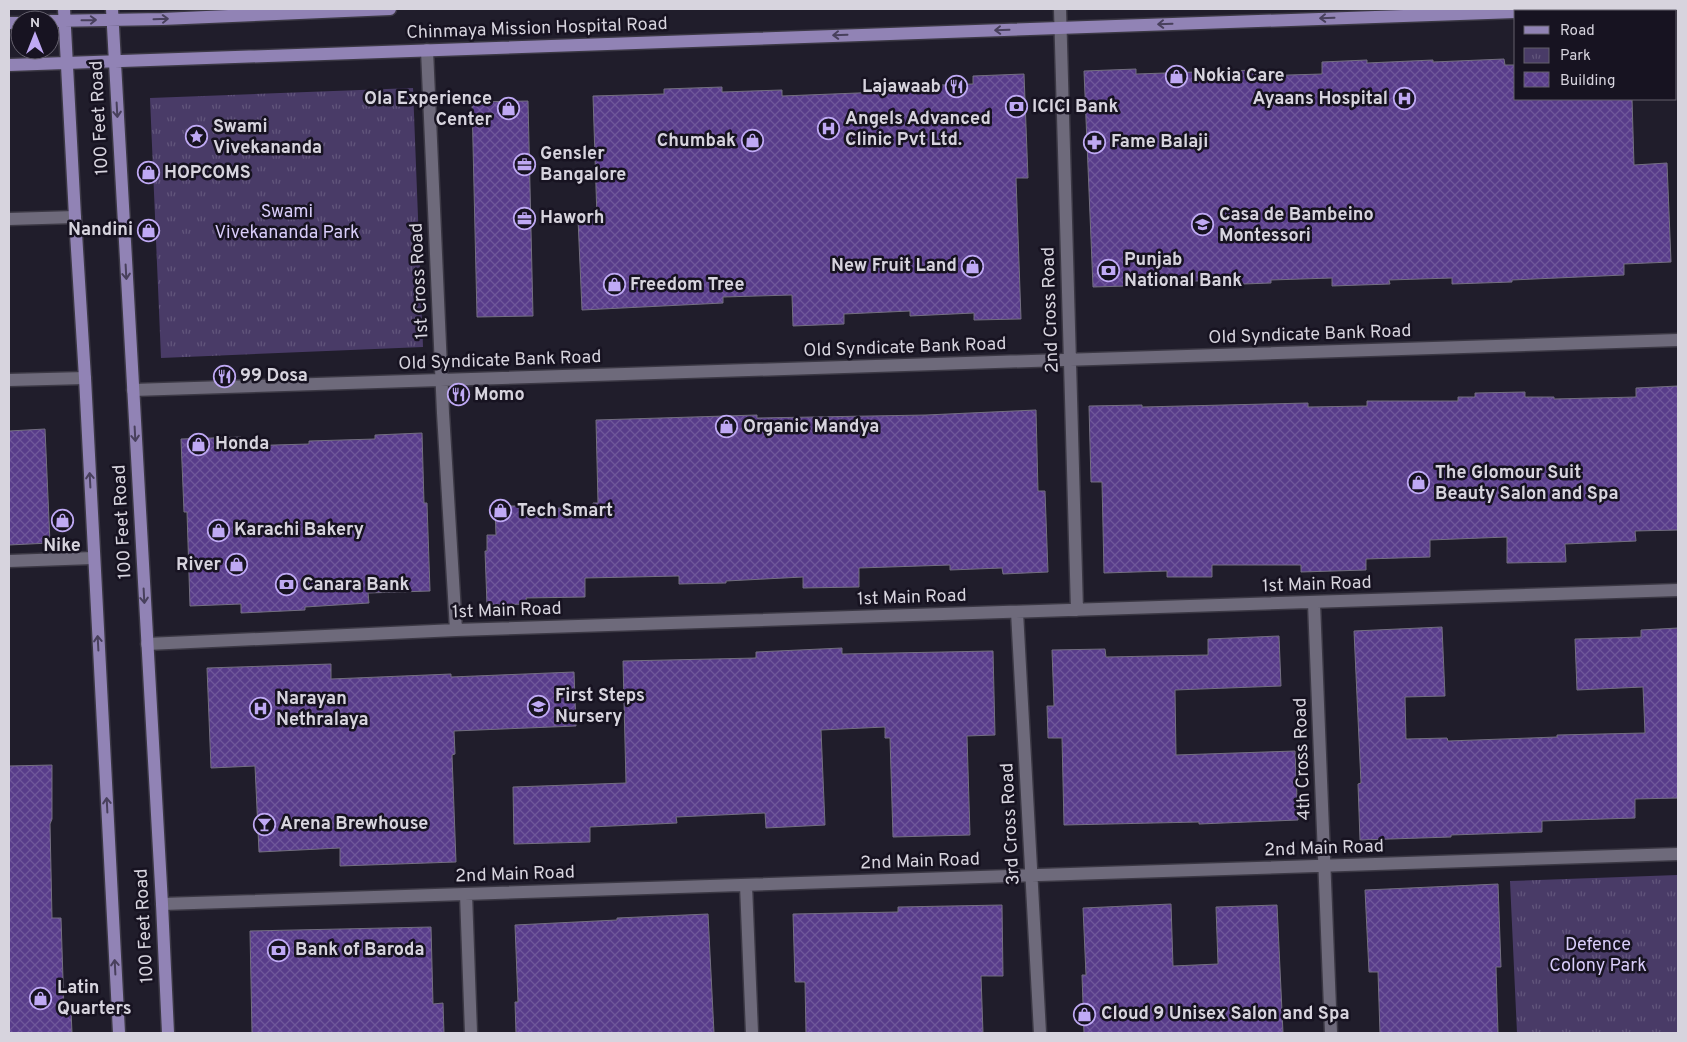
<svg xmlns="http://www.w3.org/2000/svg" width="1687" height="1042" viewBox="0 0 1687 1042" font-family="Overpass,sans-serif">
<style>
.park{fill:url(#park-tufts)}
.building{fill:url(#building-cross-hatch);stroke:#736f80}
.lines{fill:none;stroke-linecap:round;stroke-linejoin:round}
.minor-casing{stroke:#3b3844;stroke-width:15}
.major-casing{stroke:#3b3844;stroke-width:15}
.minor{stroke:#6e6a7b;stroke-width:12}
.major{stroke:#9183b5;stroke-width:12}
.oneway{stroke:#48405c}
.labels{text-anchor:middle;dominant-baseline:central;stroke-width:5;stroke-linejoin:round;paint-order:stroke}
.street-label{font-size:18px;fill:#d7d4de;stroke:#171321}
.poi-label{font-size:18px;font-weight:bold;fill:#d7d4de;stroke:#171321;text-anchor:start}
.park-label{font-size:18px;fill:#d9cdfa;stroke:#171321}
</style>
<defs>
<pattern id="park-tufts" width="24" height="20" patternUnits="userSpaceOnUse" patternTransform="scale(1.25)"><rect width="24" height="20" fill="#493b67"/><path d="M3 7l-1-3M5 7V3M7 7l1-3M15 17l-1-3M17 17v-4M19 17l1-3" fill="none" stroke="#62567c"/></pattern>
<pattern id="building-cross-hatch" width="8" height="8" patternUnits="userSpaceOnUse" patternTransform="scale(1.25)"><rect width="8" height="8" fill="#583c8a"/><path d="M0 0l8 8M0 8l8-8" fill="none" stroke="#6f579a"/></pattern>
</defs>
<rect width="100%" height="100%" fill="#201d2b"/>
<path class="park" d="M413 88 423 347 161 358 150 98Z
M1678 875V1033H1517L1510 881Z"/>
<path class="building" d="M1504 59 1505 65H1516V99H1632L1634 165 1667 163 1671 262 1624 264V275L1512 280V282L1452 284V278L1389 280 1390 284 1332 286V278L1271 280V283L1215 285V280L1160 283V285L1093 287 1084 71 1136 69V74L1255 70 1256 76 1322 74V62L1367 60V63L1433 60V62Z
M1024 74 1028 178H1016L1021 319 974 320V313L910 316V311L844 314V324L793 326 792 295 723 297V303L582 310 578 219 597 218 593 96 664 94V89L722 87V92L782 90V96L908 91V86L973 84V76Z
M528 101 533 316 477 317 472 102Z
M1678 386V530L1635 531 1636 541 1565 544 1566 562 1507 563V537L1430 540V557L1366 559V570L1301 572V565H1212V577H1167V571L1104 573 1102 482H1091L1089 406 1142 405V407L1308 403V407L1367 406V401H1458V397H1475V393L1525 392V397H1554V399L1636 397V388Z
M1036 410 1038 491H1045L1048 572 1003 574 1002 568 950 570V565L859 568V587L803 588V577L726 581V583L679 584V576L585 578V597L526 598 527 604 487 605 485 551H487V535H496L495 506H525V509L593 507V503H598L596 420 757 415V418L926 415Z
M45 429 50 543 9 545V431Z
M422 433 424 503H427L430 591 368 593 369 603 305 607V610L241 613V604L190 606 187 512H184L181 439 241 437V446L309 444V441L375 439V435Z
M1442 627 1445 696 1405 697 1406 739 1447 738 1448 741 1557 737V735L1645 733 1643 687 1577 690 1575 639 1641 637V630L1678 628V798L1635 799V818L1542 821V832L1451 835V837L1360 840 1358 784 1361 783 1354 631Z
M1279 636 1281 686 1175 690 1176 755 1295 751 1298 820 1199 824V822L1064 825 1062 738H1048L1047 706H1054L1052 650 1105 649 1106 657 1208 655V639Z
M842 648V654L993 651 995 735 967 736 970 835 893 837 890 738H885V727L821 730 825 825 766 828 765 813 676 817 677 823 590 827V842L514 844 513 787 626 783 623 661 756 658V652Z
M331 664V679L451 674V677L574 672 576 726 454 731 455 754 452 755 456 862 340 866V848L259 852 255 766 211 768 207 668Z
M52 765V819L50 824 52 918H61L64 1010H71L72 1033H9V766Z
M1498 884 1501 967H1496L1498 1033H1380L1378 972H1369L1365 890Z
M1171 904 1173 966 1218 964 1216 907 1277 905 1283 1033H1084L1082 975H1086L1083 908Z
M1002 905 1003 976H981L983 1033H806L805 982H795L793 914 898 912V907Z
M708 914 714 1033H516L515 1002H518L515 925 617 920V918Z
M431 927 433 1004 443 1003 444 1033H252L250 931Z"/>
<g class="lines">
<defs>
<path id="minor" d="M1060 9 1077 610
M427 50 443 413 456 630
M9 219 75 217
M9 380 85 378
M133 390 1678 340
M9 561 93 558
M1314 603 1331 1033
M1017 612 1040 1033
M147 644 456 630 1678 590
M746 885 752 1033
M466 894 471 1033
M162 904 1678 854"/>
<path id="major" d="M64 9 75 217 85 378 119 1033
M112 9 162 904 168 1033
M1525 11 1596 9
M50 21 162 19 390 9
M9 23H20
M9 65 1516 12"/>
</defs>
<use href="#minor" class="minor-casing"/>
<use href="#major" class="major-casing"/>
<use href="#minor" class="minor"/>
<use href="#major" class="major"/>
</g>
<defs><path id="oneway-shaft" d="M-6 0H5M1.5-3L5.5 0L1.5 3" fill="none" stroke-width="1.6" stroke-linecap="round" stroke-linejoin="round" transform="scale(1.25)"/></defs>
<g class="oneway">
<use href="#oneway-shaft" transform="translate(1327 18) rotate(178)"/>
<use href="#oneway-shaft" transform="translate(161 19) rotate(-2)"/>
<use href="#oneway-shaft" transform="translate(89 20) rotate(-1)"/>
<use href="#oneway-shaft" transform="translate(1165 24) rotate(178)"/>
<use href="#oneway-shaft" transform="translate(1002 30) rotate(178)"/>
<use href="#oneway-shaft" transform="translate(840 35) rotate(178)"/>
<use href="#oneway-shaft" transform="translate(117 110) rotate(87)"/>
<use href="#oneway-shaft" transform="translate(126 272) rotate(87)"/>
<use href="#oneway-shaft" transform="translate(135 434) rotate(87)"/>
<use href="#oneway-shaft" transform="translate(90 480) rotate(-93)"/>
<use href="#oneway-shaft" transform="translate(144 596) rotate(87)"/>
<use href="#oneway-shaft" transform="translate(98 643) rotate(-93)"/>
<use href="#oneway-shaft" transform="translate(107 805) rotate(-93)"/>
<use href="#oneway-shaft" transform="translate(115 967) rotate(-93)"/>
</g>
<defs>
<symbol id="shop-ring" viewBox="-11 -11 22 22"><circle r="9.5" fill="#171321" stroke="#bfa9f4" stroke-width="1.5"/><path d="M-5-2.5h2.3a2.7 3.5 0 0 1 5.4 0H5L5.5 6h-11ZM-1.5-2.5h3a1.5 2.3 0 0 0-3 0Z" fill="#bfa9f4"/></symbol>
<symbol id="restaurant-ring" viewBox="-11 -11 22 22"><circle r="9.5" fill="#171321" stroke="#bfa9f4" stroke-width="1.5"/><path d="M-5-6h1v4h1v-4h1v4h1v-4h1v5L-1.5 .5V6h-2V.5L-5-1ZM5-6V6H3V1.5H1.5Q1.5-4 5-6Z" fill="#bfa9f4"/></symbol>
<symbol id="hospital-ring" viewBox="-11 -11 22 22"><circle r="9.5" fill="#171321" stroke="#bfa9f4" stroke-width="1.5"/><path d="M-5-5h3v3.5h4V-5h3V5h-3V1.5h-4V5h-3Z" fill="#bfa9f4"/></symbol>
<symbol id="bank-ring" viewBox="-11 -11 22 22"><circle r="9.5" fill="#171321" stroke="#bfa9f4" stroke-width="1.5"/><path d="M-6-4H6V4H-6ZM0-2.3a2.3 2.3 0 1 0 0 4.6a2.3 2.3 0 1 0 0-4.6Z" fill="#bfa9f4"/></symbol>
<symbol id="sight-ring" viewBox="-11 -11 22 22"><circle r="9.5" fill="#171321" stroke="#bfa9f4" stroke-width="1.5"/><path d="M0-6L1.8-2.2L6-1.7L2.9 1.2L3.7 5.4L0 3.3L-3.7 5.4L-2.9 1.2L-6-1.7L-1.8-2.2Z" fill="#bfa9f4"/></symbol>
<symbol id="pharmacy-ring" viewBox="-11 -11 22 22"><circle r="9.5" fill="#171321" stroke="#bfa9f4" stroke-width="1.5"/><path d="M-2-6h4v4h4v4h-4v4h-4v-4h-4v-4h4Z" fill="#bfa9f4"/></symbol>
<symbol id="office-ring" viewBox="-11 -11 22 22"><circle r="9.5" fill="#171321" stroke="#bfa9f4" stroke-width="1.5"/><path d="M-6-3h4V-5.5h4V-3h4V5H-6ZM-1-4.5V-3h2v-1.5ZM-6 0V1H6V0Z" fill="#bfa9f4"/></symbol>
<symbol id="school-ring" viewBox="-11 -11 22 22"><circle r="9.5" fill="#171321" stroke="#bfa9f4" stroke-width="1.5"/><path d="M0-5L7-2L0 1L-7-2ZM-4 1L0 2.5L4 1V4Q0 6-4 4Z" fill="#bfa9f4"/></symbol>
<symbol id="bar-ring" viewBox="-11 -11 22 22"><circle r="9.5" fill="#171321" stroke="#bfa9f4" stroke-width="1.5"/><path d="M-6-5H6L.8 .8V4.5H3.5V6h-7V4.5H-.8V.8Z" fill="#bfa9f4"/></symbol>
</defs>
<g fill-rule="evenodd">
<use href="#shop-ring" x="1164" y="64" width="25" height="25"/>
<use href="#restaurant-ring" x="944" y="74" width="25" height="25"/>
<use href="#hospital-ring" x="1392" y="86" width="25" height="25"/>
<use href="#bank-ring" x="1004" y="94" width="25" height="25"/>
<use href="#shop-ring" x="496" y="96" width="25" height="25"/>
<use href="#hospital-ring" x="816" y="116" width="25" height="25"/>
<use href="#sight-ring" x="184" y="124" width="25" height="25"/>
<use href="#shop-ring" x="740" y="128" width="25" height="25"/>
<use href="#pharmacy-ring" x="1082" y="130" width="25" height="25"/>
<use href="#office-ring" x="512" y="152" width="25" height="25"/>
<use href="#shop-ring" x="136" y="160" width="25" height="25"/>
<use href="#office-ring" x="512" y="206" width="25" height="25"/>
<use href="#school-ring" x="1190" y="212" width="25" height="25"/>
<use href="#shop-ring" x="136" y="218" width="25" height="25"/>
<use href="#shop-ring" x="960" y="254" width="25" height="25"/>
<use href="#bank-ring" x="1096" y="258" width="25" height="25"/>
<use href="#shop-ring" x="602" y="272" width="25" height="25"/>
<use href="#restaurant-ring" x="212" y="364" width="25" height="25"/>
<use href="#restaurant-ring" x="446" y="382" width="25" height="25"/>
<use href="#shop-ring" x="714" y="414" width="25" height="25"/>
<use href="#shop-ring" x="186" y="432" width="25" height="25"/>
<use href="#shop-ring" x="1406" y="470" width="25" height="25"/>
<use href="#shop-ring" x="488" y="498" width="25" height="25"/>
<use href="#shop-ring" x="50" y="508" width="25" height="25"/>
<use href="#shop-ring" x="206" y="518" width="25" height="25"/>
<use href="#shop-ring" x="224" y="552" width="25" height="25"/>
<use href="#bank-ring" x="274" y="572" width="25" height="25"/>
<use href="#school-ring" x="526" y="694" width="25" height="25"/>
<use href="#hospital-ring" x="248" y="696" width="25" height="25"/>
<use href="#bar-ring" x="252" y="812" width="25" height="25"/>
<use href="#bank-ring" x="266" y="938" width="25" height="25"/>
<use href="#shop-ring" x="28" y="986" width="25" height="25"/>
<use href="#shop-ring" x="1072" y="1002" width="25" height="25"/>
</g>
<g class="labels">
<g class="street-label">
<text transform="translate(537 29) rotate(-2)">Chinmaya Mission Hospital Road</text>
<text transform="translate(100 118) rotate(-93)">100 Feet Road</text>
<text transform="translate(420 281) rotate(-93)">1st Cross Road</text>
<text transform="translate(1051 310) rotate(-92)">2nd Cross Road</text>
<text transform="translate(1310 335) rotate(-2)">Old Syndicate Bank Road</text>
<text transform="translate(905 348) rotate(-2)">Old Syndicate Bank Road</text>
<text transform="translate(500 361) rotate(-2)">Old Syndicate Bank Road</text>
<text transform="translate(123 522) rotate(-93)">100 Feet Road</text>
<text transform="translate(1317 585) rotate(-2)">1st Main Road</text>
<text transform="translate(912 598) rotate(-2)">1st Main Road</text>
<text transform="translate(507 611) rotate(-2)">1st Main Road</text>
<text transform="translate(1303 759) rotate(-92)">4th Cross Road</text>
<text transform="translate(1011 824) rotate(-93)">3rd Cross Road</text>
<text transform="translate(1324 849) rotate(-2)">2nd Main Road</text>
<text transform="translate(920 862) rotate(-2)">2nd Main Road</text>
<text transform="translate(515 875) rotate(-2)">2nd Main Road</text>
<text transform="translate(145 926) rotate(-93)">100 Feet Road</text>
</g>
<g class="poi-label">
<text x="1193" y="76">Nokia Care</text>
<text x="941" y="87" text-anchor="end">Lajawaab</text>
<text x="492" y="99" text-anchor="end">Ola Experience<tspan x="492" dy="21">Center</tspan></text>
<text x="1388" y="99" text-anchor="end">Ayaans Hospital</text>
<text x="1032" y="107">ICICI Bank</text>
<text x="845" y="119">Angels Advanced<tspan x="845" dy="21">Clinic Pvt Ltd.</tspan></text>
<text x="213" y="127">Swami<tspan x="213" dy="21">Vivekananda</tspan></text>
<text x="736" y="141" text-anchor="end">Chumbak</text>
<text x="1111" y="142">Fame Balaji</text>
<text x="540" y="154">Gensler<tspan x="540" dy="21">Bangalore</tspan></text>
<text x="164" y="173">HOPCOMS</text>
<text x="1219" y="215">Casa de Bambeino<tspan x="1219" dy="21">Montessori</tspan></text>
<text x="540" y="218">Haworh</text>
<text x="133" y="230" text-anchor="end">Nandini</text>
<text x="1124" y="260">Punjab<tspan x="1124" dy="21">National Bank</tspan></text>
<text x="957" y="266" text-anchor="end">New Fruit Land</text>
<text x="630" y="285">Freedom Tree</text>
<text x="240" y="376">99 Dosa</text>
<text x="474" y="395">Momo</text>
<text x="743" y="427">Organic Mandya</text>
<text x="215" y="444">Honda</text>
<text x="1435" y="473">The Glomour Suit<tspan x="1435" dy="21">Beauty Salon and Spa</tspan></text>
<text x="517" y="511">Tech Smart</text>
<text x="234" y="530">Karachi Bakery</text>
<text x="62" y="546" text-anchor="middle">Nike</text>
<text x="221" y="565" text-anchor="end">River</text>
<text x="302" y="585">Canara Bank</text>
<text x="555" y="696">First Steps<tspan x="555" dy="21">Nursery</tspan></text>
<text x="276" y="699">Narayan<tspan x="276" dy="21">Nethralaya</tspan></text>
<text x="280" y="824">Arena Brewhouse</text>
<text x="295" y="950">Bank of Baroda</text>
<text x="57" y="988">Latin<tspan x="57" dy="21">Quarters</tspan></text>
<text x="1101" y="1014">Cloud 9 Unisex Salon and Spa</text>
</g>
<g class="park-label">
<text x="287" y="212">Swami<tspan x="287" dy="21">Vivekananda Park</tspan></text>
<text x="1598" y="945">Defence<tspan x="1598" dy="21">Colony Park</tspan></text>
</g>
</g>
<rect width="1687" height="1042" fill="none" stroke="#d7d4de" stroke-width="20"/>
<rect x="1514" y="10" width="162" height="90" fill="#171321" stroke="#64606d"/>
<rect x="1524" y="26" width="25" height="8" fill="#9183b5" stroke="#64606d"/>
<text x="1560" y="35" font-size="15" fill="#d7d4de">Road</text>
<rect x="1524" y="48" width="25" height="15" fill="url(#park-tufts)" stroke="#64606d"/>
<text x="1560" y="60" font-size="15" fill="#d7d4de">Park</text>
<rect x="1524" y="72" width="25" height="15" fill="url(#building-cross-hatch)" stroke="#64606d"/>
<text x="1560" y="85" font-size="15" fill="#d7d4de">Building</text>
<g transform="translate(35 35)"><circle r="24" fill="#171321" stroke="#64606d"/>
<path d="M0-4L9 19L0 12L-9 19Z" fill="#bfa9f4"/>
<text y="-8" font-size="14" font-weight="bold" text-anchor="middle" fill="#d7d4de">N</text>
</g>
</svg>
